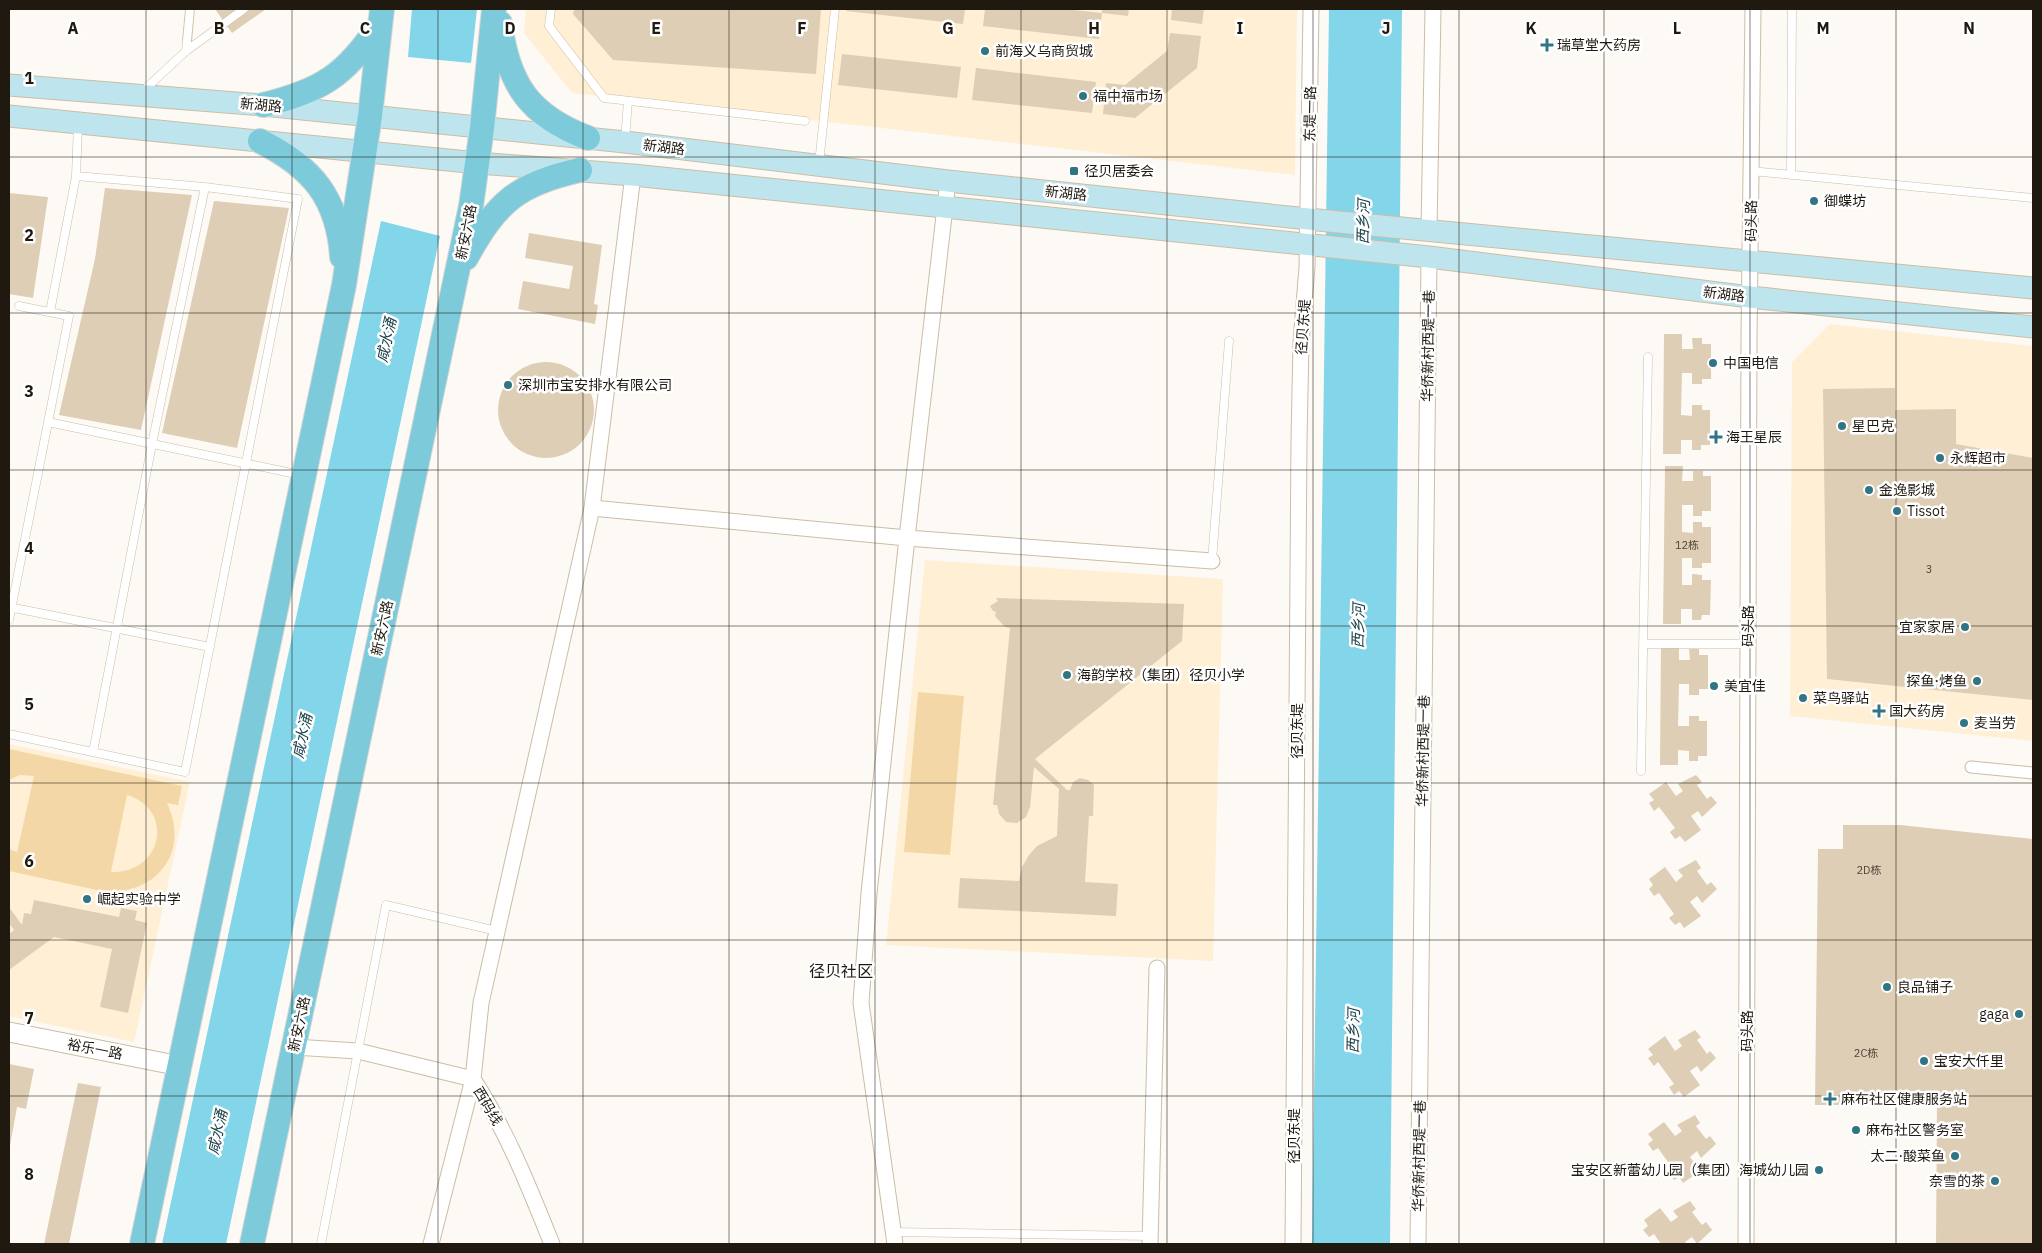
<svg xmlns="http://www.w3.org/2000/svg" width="2042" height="1253" viewBox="0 0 2042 1253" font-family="'IBM Plex Sans','Noto Sans SC',sans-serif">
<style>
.built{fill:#ffefd5}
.grass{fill:#f3d7a7;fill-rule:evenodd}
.water{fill:#83d5e9}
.building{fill:#deceb5}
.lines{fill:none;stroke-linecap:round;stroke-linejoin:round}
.service-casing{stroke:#ccbda4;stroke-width:9}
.pedestrian-casing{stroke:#ccbda4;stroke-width:13}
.minor-casing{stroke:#ccbda4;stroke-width:17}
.tertiary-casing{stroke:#ccbda4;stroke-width:21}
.secondary-casing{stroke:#ccbda4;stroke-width:23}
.primary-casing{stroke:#d7d6d4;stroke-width:26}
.service{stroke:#fff;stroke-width:8}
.pedestrian{stroke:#fff;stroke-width:11}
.minor{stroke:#fff;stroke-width:15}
.tertiary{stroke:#fff;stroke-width:19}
.secondary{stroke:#bee5ed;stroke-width:21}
.primary{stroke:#7dcada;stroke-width:24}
.grid{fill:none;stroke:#1f1910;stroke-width:1;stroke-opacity:0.55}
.poi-dot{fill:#317585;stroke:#fff;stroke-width:2}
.labels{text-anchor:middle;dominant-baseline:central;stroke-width:5;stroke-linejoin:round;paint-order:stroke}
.number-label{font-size:11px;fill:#4f4639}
.poi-label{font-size:14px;fill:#1f1910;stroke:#fff;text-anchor:start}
.street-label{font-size:14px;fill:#1f1910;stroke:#fff}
.water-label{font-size:15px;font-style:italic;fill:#1c424b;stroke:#fff}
.quarter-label{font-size:16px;fill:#1f1910;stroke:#fff}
.grid-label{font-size:16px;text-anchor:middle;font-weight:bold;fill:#1f1910;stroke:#fff;stroke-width:5;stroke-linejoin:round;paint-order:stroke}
</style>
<rect width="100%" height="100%" fill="#fdfaf5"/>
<path class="built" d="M526 9H1297L1295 175 572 93 524 33Z
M1830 324 2033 346V741L1790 716 1792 362Z
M925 560 1223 579 1213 961 886 945Z
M9 744 190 782 134 1042 9 1016Z"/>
<path class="grass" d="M918 692 964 696 950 855 904 852Z
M9 749 182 786 178 805 167 803C190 852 158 893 106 892L9 871V849L17 852 34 776 20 775 9 780ZM127 795C175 809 163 874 111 872Z"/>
<path class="water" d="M412 9H477L471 63 408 57Z
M1329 9H1402L1390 1244H1312Z
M381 221 440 236 226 1244H162Z"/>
<path class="building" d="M185 9H195L192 42 182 41Z
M215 9H266L232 33Z
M574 9H821L816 74 613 60 573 14Z
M847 9H965L963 24 846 11Z
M985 9H1065L1102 13 1099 39 983 26Z
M1102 9H1129L1128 16 1102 13Z
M1172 9H1204L1202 24 1171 20Z
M1170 33 1201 36 1197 68 1135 118 1103 114 1106 83 1125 85 1167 51Z
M842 54 961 67 957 98 838 85Z
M976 68 1096 82 1092 113 972 100Z
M105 188 192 195 141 430 59 415 95 259Z
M9 193 48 197 33 298 9 294Z
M214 201 289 208 237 448 162 433Z
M529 233 602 245 594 304 598 305 595 324 518 309 523 281 569 289 573 266 525 258Z
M1664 334H1682V349H1693L1692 338H1702V344H1711V379H1702V384H1692V373H1682L1681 415 1692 416V405H1702V410H1710V445H1701V450H1692V440H1681V454H1663Z
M498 410a48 48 0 1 1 96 0a48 48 0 1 1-96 0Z
M1895 388V410L1956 409V444L2033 458V700L1827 679 1823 389Z
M1665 466H1683L1682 481H1693V471H1703V476H1711V511H1702V516H1693V505H1682V532L1693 533V522H1702V527H1711V563H1702V568H1692V558H1682V585H1692V574L1702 575V580H1711L1710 615H1702L1701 620H1692V609H1681V624H1663Z
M996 598 1184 604 1182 641 1035 759 1067 790H1070L1073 782 1080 778 1088 780 1094 785 1093 816H1089L1085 882 1118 884 1116 916 958 908 960 878 1019 881 1022 867 1029 855 1037 846 1057 836 1059 789 1034 767 1030 807 1026 817 1017 823 1006 822 999 814 997 805H993L1010 628 1005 627 995 616 996 612 993 611 990 606 998 601Z
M1661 645H1679V660H1690L1689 649H1699V655H1708V689H1699V695H1689V684H1679L1678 726H1689V716H1699V721H1707V756H1698V761H1689V751L1678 750V765H1660Z
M1696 775 1702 782 1697 785 1707 799 1711 796 1717 803 1702 817 1698 811 1691 816 1701 830 1685 842 1680 836 1675 839 1670 832 1675 828 1659 807 1654 811 1649 803 1654 800 1649 794 1666 782 1676 796 1683 791 1678 784Z
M1843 825H1900L2033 839V1244H1936L1937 1105H1815L1818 849H1843Z
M1696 860 1701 868 1697 871 1707 885 1711 882 1717 889 1702 903 1697 896 1690 902 1701 916 1684 928 1680 922 1675 925 1669 918 1674 914 1659 893 1654 896 1649 889 1653 885 1649 879 1665 867 1676 882 1683 876 1678 870Z
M34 900 119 917 121 908 137 911 135 920 147 923 128 1013 100 1007 112 949 54 937 9 970V934L14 930 9 923V907L22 925 24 913 31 914Z
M1695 1030 1701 1037 1697 1040 1707 1054 1710 1051 1716 1058 1701 1072 1697 1066 1690 1071 1700 1085 1684 1097 1679 1091 1674 1095 1669 1087 1674 1084 1658 1062 1654 1066 1648 1058 1653 1055 1648 1049 1665 1036 1675 1051 1682 1046 1678 1040Z
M9 1064 34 1069 26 1109 17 1107 10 1146Z
M78 1083 101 1087 69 1244H44Z
M1695 1115 1700 1123 1696 1126 1706 1139 1710 1136 1716 1144 1701 1158 1697 1151 1690 1157 1700 1171 1683 1183 1679 1177 1674 1180 1669 1173 1673 1169 1658 1148 1653 1151 1648 1144 1653 1140 1648 1134 1664 1122 1675 1136 1682 1131 1677 1125Z
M1690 1201 1696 1209 1692 1212 1702 1225 1706 1222 1712 1230 1697 1244 1692 1237 1685 1242 1687 1244H1661L1654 1234 1649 1237 1643 1230 1648 1226 1644 1220 1660 1208 1671 1222 1678 1217 1673 1211Z"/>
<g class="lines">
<defs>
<path id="service" d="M551 9 549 26 604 98 805 121
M186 51 190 9
M143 91 186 51 244 9
M625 140 628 101
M819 164 835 9
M1751 171 2033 198
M1791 175 1792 9
M50 312 76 176 78 125
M48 422 301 475
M1212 561 1229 341
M9 607 210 647
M9 620 69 316 19 306
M1643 644H1748
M9 734 185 772 298 199 205 187 76 176
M93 752 152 444 205 187
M1641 771 1648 357
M893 1232 1150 1236
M321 1244 386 905 497 931"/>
<path id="pedestrian" d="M1971 767 2033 773"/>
<path id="minor" d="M1429 230 1433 9
M592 508 907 538 1212 561
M294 1047 358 1051 473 1079C507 1131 529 1187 552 1244
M431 1244 473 1079 481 1003 592 508 633 175
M895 1244 861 1003 869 893 907 538 948 181
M1150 1244 1157 968
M1293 1244 1299 441 1301 342 1307 267 1311 9
M1418 1244 1429 257
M1746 1244 1749 336 1753 9"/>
<path id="tertiary" d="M9 1032 180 1066"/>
<path id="secondary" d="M9 85 263 105 625 142 948 181 1318 220 2033 288
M9 116 478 163 633 175 1429 257 1750 297 2033 327"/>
<path id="primary" d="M500 23C508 85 530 116 588 138
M263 105C321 91 346 75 379 25
M260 141C312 167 338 198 342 257
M466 258C497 202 517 184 580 170
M142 1244 344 285 370 116 382 9
M252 1244 471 206 482 128 494 9"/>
</defs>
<use href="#service" class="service-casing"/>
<use href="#pedestrian" class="pedestrian-casing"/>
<use href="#minor" class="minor-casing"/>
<use href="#tertiary" class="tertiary-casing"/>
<use href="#secondary" class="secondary-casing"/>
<use href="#primary" class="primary-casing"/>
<use href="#service" class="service"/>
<use href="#pedestrian" class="pedestrian"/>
<use href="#minor" class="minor"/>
<use href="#tertiary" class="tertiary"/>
<use href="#secondary" class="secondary"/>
<use href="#primary" class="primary"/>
</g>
<path class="grid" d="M146 9V1244M292 9V1244M438 9V1244M583 9V1244M729 9V1244M875 9V1244M1021 9V1244M1167 9V1244M1313 9V1244M1459 9V1244M1604 9V1244M1750 9V1244M1896 9V1244M9 157H2033M9 313H2033M9 470H2033M9 626H2033M9 783H2033M9 940H2033M9 1096H2033"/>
<g class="poi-dot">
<path d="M1544.5 37.5h5v5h5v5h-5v5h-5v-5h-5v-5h5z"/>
<circle cx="985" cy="51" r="5"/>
<circle cx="1083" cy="96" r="5"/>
<rect x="1069" y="166" width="10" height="10" rx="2.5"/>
<circle cx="1814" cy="201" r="5"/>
<circle cx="1713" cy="363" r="5"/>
<circle cx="508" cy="385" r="5"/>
<circle cx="1842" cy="426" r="5"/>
<path d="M1713.5 429.5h5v5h5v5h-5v5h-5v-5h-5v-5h5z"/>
<circle cx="1940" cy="458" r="5"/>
<circle cx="1869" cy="490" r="5"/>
<circle cx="1897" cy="511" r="5"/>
<circle cx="1965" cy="627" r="5"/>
<circle cx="1067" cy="675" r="5"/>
<circle cx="1977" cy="681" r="5"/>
<circle cx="1714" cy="686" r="5"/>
<circle cx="1803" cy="698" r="5"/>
<path d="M1876.5 703.5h5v5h5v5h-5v5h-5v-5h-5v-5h5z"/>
<circle cx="1964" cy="723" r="5"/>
<circle cx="87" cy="899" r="5"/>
<circle cx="1887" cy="987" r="5"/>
<circle cx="2019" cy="1014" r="5"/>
<circle cx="1924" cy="1061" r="5"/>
<path d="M1827.5 1091.5h5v5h5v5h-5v5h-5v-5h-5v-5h5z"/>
<circle cx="1856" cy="1130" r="5"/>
<circle cx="1955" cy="1156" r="5"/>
<circle cx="1819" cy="1170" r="5"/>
<circle cx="1995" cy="1181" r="5"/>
</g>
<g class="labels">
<g class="number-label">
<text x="1687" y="545">12栋</text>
<text x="1929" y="569">3</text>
<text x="1869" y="870">2D栋</text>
<text x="1866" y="1053">2C栋</text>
</g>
<g class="poi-label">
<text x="1557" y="45">瑞草堂大药房</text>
<text x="995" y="51">前海义乌商贸城</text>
<text x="1093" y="96">福中福市场</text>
<text x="1084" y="171">径贝居委会</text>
<text x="1824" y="201">御蝶坊</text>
<text x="1723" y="363">中国电信</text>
<text x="518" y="385">深圳市宝安排水有限公司</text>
<text x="1852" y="426">星巴克</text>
<text x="1726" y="437">海王星辰</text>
<text x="1950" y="458">永辉超市</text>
<text x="1879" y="490">金逸影城</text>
<text x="1907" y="511">Tissot</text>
<text x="1955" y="627" text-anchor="end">宜家家居</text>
<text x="1077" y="675">海韵学校（集团）径贝小学</text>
<text x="1967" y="681" text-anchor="end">探鱼·烤鱼</text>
<text x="1724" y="686">美宜佳</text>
<text x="1813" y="698">菜鸟驿站</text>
<text x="1889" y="711">国大药房</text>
<text x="1974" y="723">麦当劳</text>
<text x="97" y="899">崛起实验中学</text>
<text x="1897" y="987">良品铺子</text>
<text x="2009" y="1014" text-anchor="end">gaga</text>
<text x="1934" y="1061">宝安大仟里</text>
<text x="1841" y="1099">麻布社区健康服务站</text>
<text x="1866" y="1130">麻布社区警务室</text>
<text x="1945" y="1156" text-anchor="end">太二·酸菜鱼</text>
<text x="1809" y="1170" text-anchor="end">宝安区新蕾幼儿园（集团）海城幼儿园</text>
<text x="1985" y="1181" text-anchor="end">奈雪的茶</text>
</g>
<g class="street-label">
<text transform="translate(261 105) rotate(5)">新湖路</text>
<text transform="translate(1310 114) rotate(-89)">东堤一路</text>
<text transform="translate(664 147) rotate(7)">新湖路</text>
<text transform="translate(1066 193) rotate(6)">新湖路</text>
<text transform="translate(1751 221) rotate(-89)">码头路</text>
<text transform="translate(466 232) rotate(-79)">新安六路</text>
<text transform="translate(1724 294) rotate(7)">新湖路</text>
<text transform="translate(1303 327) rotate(-86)">径贝东堤</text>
<text transform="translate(1428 346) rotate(-89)">华侨新村西堤一巷</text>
<text transform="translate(1748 626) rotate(-90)">码头路</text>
<text transform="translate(382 628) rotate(-78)">新安六路</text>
<text transform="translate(1297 731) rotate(-90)">径贝东堤</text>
<text transform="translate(1423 751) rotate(-89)">华侨新村西堤一巷</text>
<text transform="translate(299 1024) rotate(-78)">新安六路</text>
<text transform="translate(1747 1031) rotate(-90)">码头路</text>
<text transform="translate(95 1049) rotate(11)">裕乐一路</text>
<text transform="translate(488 1106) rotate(59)">西码线</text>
<text transform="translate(1294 1136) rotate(-90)">径贝东堤</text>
<text transform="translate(1419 1156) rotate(-89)">华侨新村西堤一巷</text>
</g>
<g class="water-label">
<text transform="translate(1363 222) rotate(-89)">西乡河</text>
<text transform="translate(386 340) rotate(-78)">咸水涌</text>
<text transform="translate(1358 626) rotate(-89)">西乡河</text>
<text transform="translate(302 736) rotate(-78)">咸水涌</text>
<text transform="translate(1353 1031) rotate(-89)">西乡河</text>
<text transform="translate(217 1132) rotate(-78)">咸水涌</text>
</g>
<g class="quarter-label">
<text x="841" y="971">径贝社区</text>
</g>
</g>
<g class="grid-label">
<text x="73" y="34">A</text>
<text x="219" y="34">B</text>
<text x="365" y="34">C</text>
<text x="510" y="34">D</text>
<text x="656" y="34">E</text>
<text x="802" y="34">F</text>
<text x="948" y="34">G</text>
<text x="1094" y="34">H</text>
<text x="1240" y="34">I</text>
<text x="1386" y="34">J</text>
<text x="1531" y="34">K</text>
<text x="1677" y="34">L</text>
<text x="1823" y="34">M</text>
<text x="1969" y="34">N</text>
<text x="29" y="84">1</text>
<text x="29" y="241">2</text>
<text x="29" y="397">3</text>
<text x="29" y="554">4</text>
<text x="29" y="710">5</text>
<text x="29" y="867">6</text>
<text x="29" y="1024">7</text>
<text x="29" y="1180">8</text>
</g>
<rect width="2042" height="1253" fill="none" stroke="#1f1910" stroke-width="20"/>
</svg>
